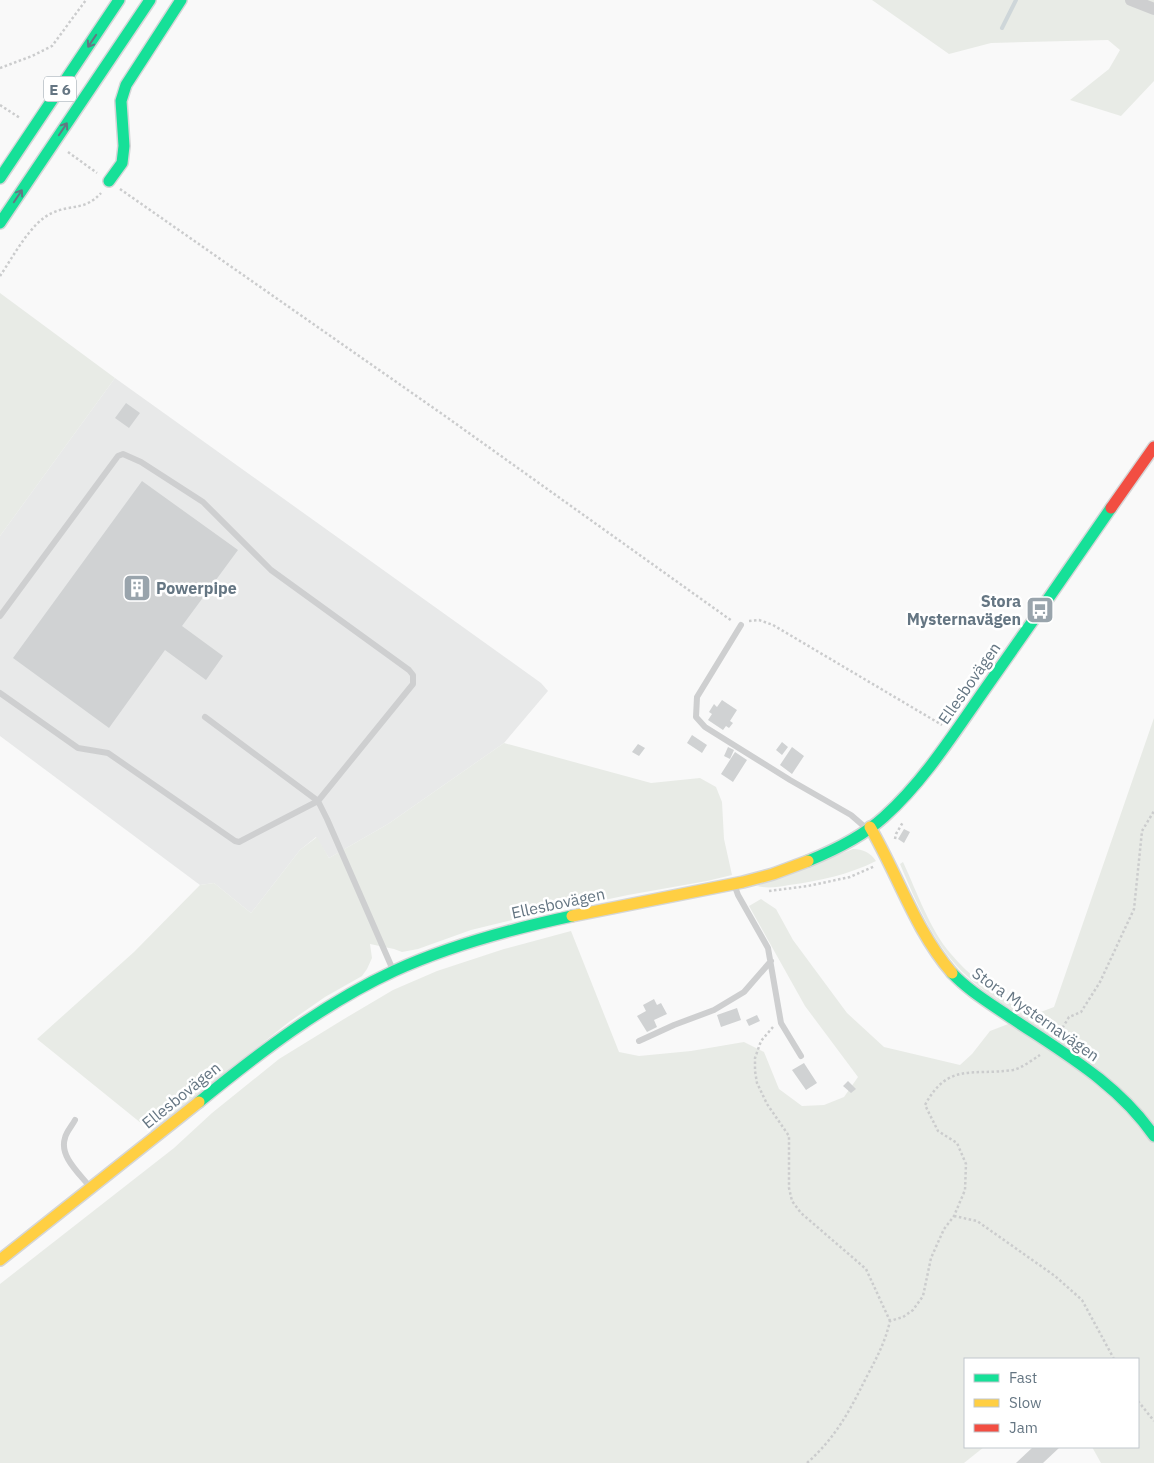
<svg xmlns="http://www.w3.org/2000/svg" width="1154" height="1463" viewBox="0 0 1154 1463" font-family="'IBM Plex Sans',sans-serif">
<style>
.built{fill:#e8e9e9}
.green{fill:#e8ebe6}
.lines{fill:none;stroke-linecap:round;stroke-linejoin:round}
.stream{stroke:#ced6d9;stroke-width:4}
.building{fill:#d0d2d3}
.fast-casing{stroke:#d5d6d7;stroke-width:14}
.slow-casing{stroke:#d5d6d7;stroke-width:14}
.jam-casing{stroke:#d5d6d7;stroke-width:14}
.path{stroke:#cbcccd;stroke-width:2.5;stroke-dasharray:2.5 2.5;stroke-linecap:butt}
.lane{stroke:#cecfd0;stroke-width:6}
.street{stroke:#cecfd0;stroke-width:12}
.fast{stroke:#16e098;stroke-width:11}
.slow{stroke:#ffcf43;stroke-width:11}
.jam{stroke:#f24e42;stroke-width:11}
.oneway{stroke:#657683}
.labels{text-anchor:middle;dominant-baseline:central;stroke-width:5;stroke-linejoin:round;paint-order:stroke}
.shield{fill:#fff;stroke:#939fa8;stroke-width:1}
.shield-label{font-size:15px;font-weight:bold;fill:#657683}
.poi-label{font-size:16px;font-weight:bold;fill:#657683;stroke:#fff;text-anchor:start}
.street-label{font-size:16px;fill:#657683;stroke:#fff}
</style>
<rect width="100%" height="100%" fill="#f9f9f9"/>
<path class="built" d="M115 378 541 683 548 691 504 743 388 824 329 858 316 837 300 850 251 913 214 883 200 885 0 736V536Z"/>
<path class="green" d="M872 0H1154V81L1121 116 1070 100 1109 69 1120 50 1108 40 991 43 949 54Z
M0 293 115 378 0 536Z
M1154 718V1463H1101L1092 1447H1138V1359H965V1447H984L964 1463H0V1284L174 1148 212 1113 279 1059 344 1019 393 990 437 971 504 949 571 931 619 1052 639 1056 691 1051 744 1042 764 1052 779 1089 802 1106 824 1105 844 1097 858 1077 805 1006 749 906 761 899 776 909 793 940 847 1013 884 1047 960 1065 972 1054 990 1031 1024 1018C1005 1005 985 993 968 977 935 948 917 904 900 864L903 862C917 892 930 930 951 954 972 980 1003 998 1030 1016L1054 1007Z
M504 743 651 783 700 778 716 787 722 802 724 839 732 875 707 881 628 895 533 915 471 930 418 949 402 952 394 949 370 944 372 958 367 969 362 976 325 997 289 1022 152 1132 37 1039 134 952 200 885 214 883 251 913 300 850 317 837 329 858 388 824Z
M853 849C863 849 871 853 876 861 848 875 819 881 789 885 778 887 768 889 757 886Z"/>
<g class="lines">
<path class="stream" d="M1002 28 1016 0"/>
</g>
<path class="building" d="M126 403 140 413 129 428 115 418Z
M142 481 238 550 182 626 223 656 206 680 165 650 109 728 13 658Z
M722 700 737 710 730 721 733 723 729 728 726 726 723 730 708 720 712 714 709 712 714 704 717 707Z
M692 735 707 745 702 753 687 743Z
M782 742 788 747 782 755 776 750Z
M638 744 645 748 639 756 632 752Z
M728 747 734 750 730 759 724 756Z
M792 747 804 756 792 774 780 765Z
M735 752 747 760 733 782 721 774Z
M904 829 910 832 904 843 898 839Z
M654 999 657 1005 661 1003 667 1014 654 1020 657 1027 647 1032 637 1016 646 1011 643 1005Z
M737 1008 741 1020 721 1027 717 1015Z
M757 1015 760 1021 749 1026 746 1020Z
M804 1063 817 1083 806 1090 792 1070Z
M848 1081 856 1089 851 1093 843 1086Z
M1033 1447H1060L1043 1463H1016Z"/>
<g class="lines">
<defs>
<path id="fast" d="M0 178 119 0
M109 181 122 163 124 146 121 101 126 85 181 0
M0 223 150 0
M808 861C835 850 862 837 884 817 923 782 953 735 983 692 1026 631 1069 569 1111 508
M952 973C968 990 988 1002 1007 1015 1060 1051 1117 1082 1154 1136
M199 1102C259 1053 323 1004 394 971 451 945 511 929 572 916"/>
<path id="slow" d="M870 827C898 875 915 930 952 973
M572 916 743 882 773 874 808 861
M0 1260 199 1102"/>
<path id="jam" d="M1111 508 1154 447"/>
</defs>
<use href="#fast" class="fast-casing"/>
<use href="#slow" class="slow-casing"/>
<use href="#jam" class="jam-casing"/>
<path class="path" d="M0 68 32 56 52 46 86 0
M0 105 20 118
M68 152 97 173
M120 189 445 416 732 621
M0 276C13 257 31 222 52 213 71 204 85 211 101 193
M749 621 759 620 773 625 942 725
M895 839 896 834 903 822
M769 891 808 886 850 877 875 866
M773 1027 761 1041 755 1058V1071L757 1083 767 1104 789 1136V1188L792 1201 801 1213 866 1269 890 1321
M1060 1032 1069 1017 1081 1012 1100 982 1134 909 1142 831 1154 811
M954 1216 977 1221 1055 1276 1082 1300 1114 1359
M1138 1401 1154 1421
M807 1463C836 1437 849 1412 866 1378 876 1359 885 1343 890 1321L903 1317 913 1310 923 1296 931 1258 944 1229 954 1216 965 1190 966 1164 957 1143 938 1131 925 1105C948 1062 972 1076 1013 1070 1022 1068 1032 1060 1040 1055"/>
<path class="lane" d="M0 616 118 456 123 454 141 462 203 502 271 570 409 670 413 675V684L318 801 239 842 235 841 108 753 78 748 0 693
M741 625 697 697 696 717 705 727 790 780 851 815 866 828
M205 717 318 801 327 819 393 970
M734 884 738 895 768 948 781 1023 801 1056
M639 1041 674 1025 714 1010 744 992 771 961
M75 1120C72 1126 66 1132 65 1138 59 1156 79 1173 90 1187"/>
<path class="street" d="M1131 0 1154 9"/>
<use href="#fast" class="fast"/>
<use href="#slow" class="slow"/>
<use href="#jam" class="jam"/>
</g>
<defs><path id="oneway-shaft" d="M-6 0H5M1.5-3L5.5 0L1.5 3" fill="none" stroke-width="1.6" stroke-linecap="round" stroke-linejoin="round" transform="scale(1.25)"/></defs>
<g class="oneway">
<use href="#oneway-shaft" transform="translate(92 41) rotate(124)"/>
<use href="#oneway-shaft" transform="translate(63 129) rotate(-56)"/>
<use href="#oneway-shaft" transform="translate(18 196) rotate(-56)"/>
</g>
<defs>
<symbol id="building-square" viewBox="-11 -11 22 22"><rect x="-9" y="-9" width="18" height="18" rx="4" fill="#99a4ac" stroke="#fff"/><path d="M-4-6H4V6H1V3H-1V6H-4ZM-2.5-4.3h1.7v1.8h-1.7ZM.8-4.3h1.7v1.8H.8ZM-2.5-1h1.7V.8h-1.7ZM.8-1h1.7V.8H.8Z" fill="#fff"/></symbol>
<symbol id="bus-square" viewBox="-11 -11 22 22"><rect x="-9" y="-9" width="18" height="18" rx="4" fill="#99a4ac" stroke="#fff"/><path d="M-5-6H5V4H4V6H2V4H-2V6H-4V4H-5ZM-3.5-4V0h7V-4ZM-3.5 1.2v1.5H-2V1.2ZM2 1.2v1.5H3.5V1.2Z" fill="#fff"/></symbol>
</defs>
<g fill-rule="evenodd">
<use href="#building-square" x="121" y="572" width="32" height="32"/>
<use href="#bus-square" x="1024" y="594" width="32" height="32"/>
</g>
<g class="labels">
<rect class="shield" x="44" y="76.5" width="32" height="25" rx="4"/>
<g class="shield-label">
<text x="60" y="89">E 6</text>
</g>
<g class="poi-label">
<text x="156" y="588">Powerpipe</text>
<text x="1021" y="601" text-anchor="end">Stora<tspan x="1021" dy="18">Mysternavägen</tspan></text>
</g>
<g class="street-label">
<text transform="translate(969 683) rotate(-55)">Ellesbovägen</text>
<text transform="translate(558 903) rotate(-12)">Ellesbovägen</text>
<text transform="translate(1036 1014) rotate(35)">Stora Mysternavägen</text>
<text transform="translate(181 1095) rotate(-39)">Ellesbovägen</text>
</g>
</g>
<rect x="964" y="1358" width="175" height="90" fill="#ffffff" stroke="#c1c8cd"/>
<rect x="974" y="1374" width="25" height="8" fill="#16e098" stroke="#c1c8cd"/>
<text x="1009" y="1383" font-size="15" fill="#657683">Fast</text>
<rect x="974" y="1399" width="25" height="8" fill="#ffcf43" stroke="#c1c8cd"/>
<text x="1009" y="1408" font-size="15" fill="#657683">Slow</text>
<rect x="974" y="1424" width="25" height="8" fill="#f24e42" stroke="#c1c8cd"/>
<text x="1009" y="1433" font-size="15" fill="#657683">Jam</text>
</svg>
